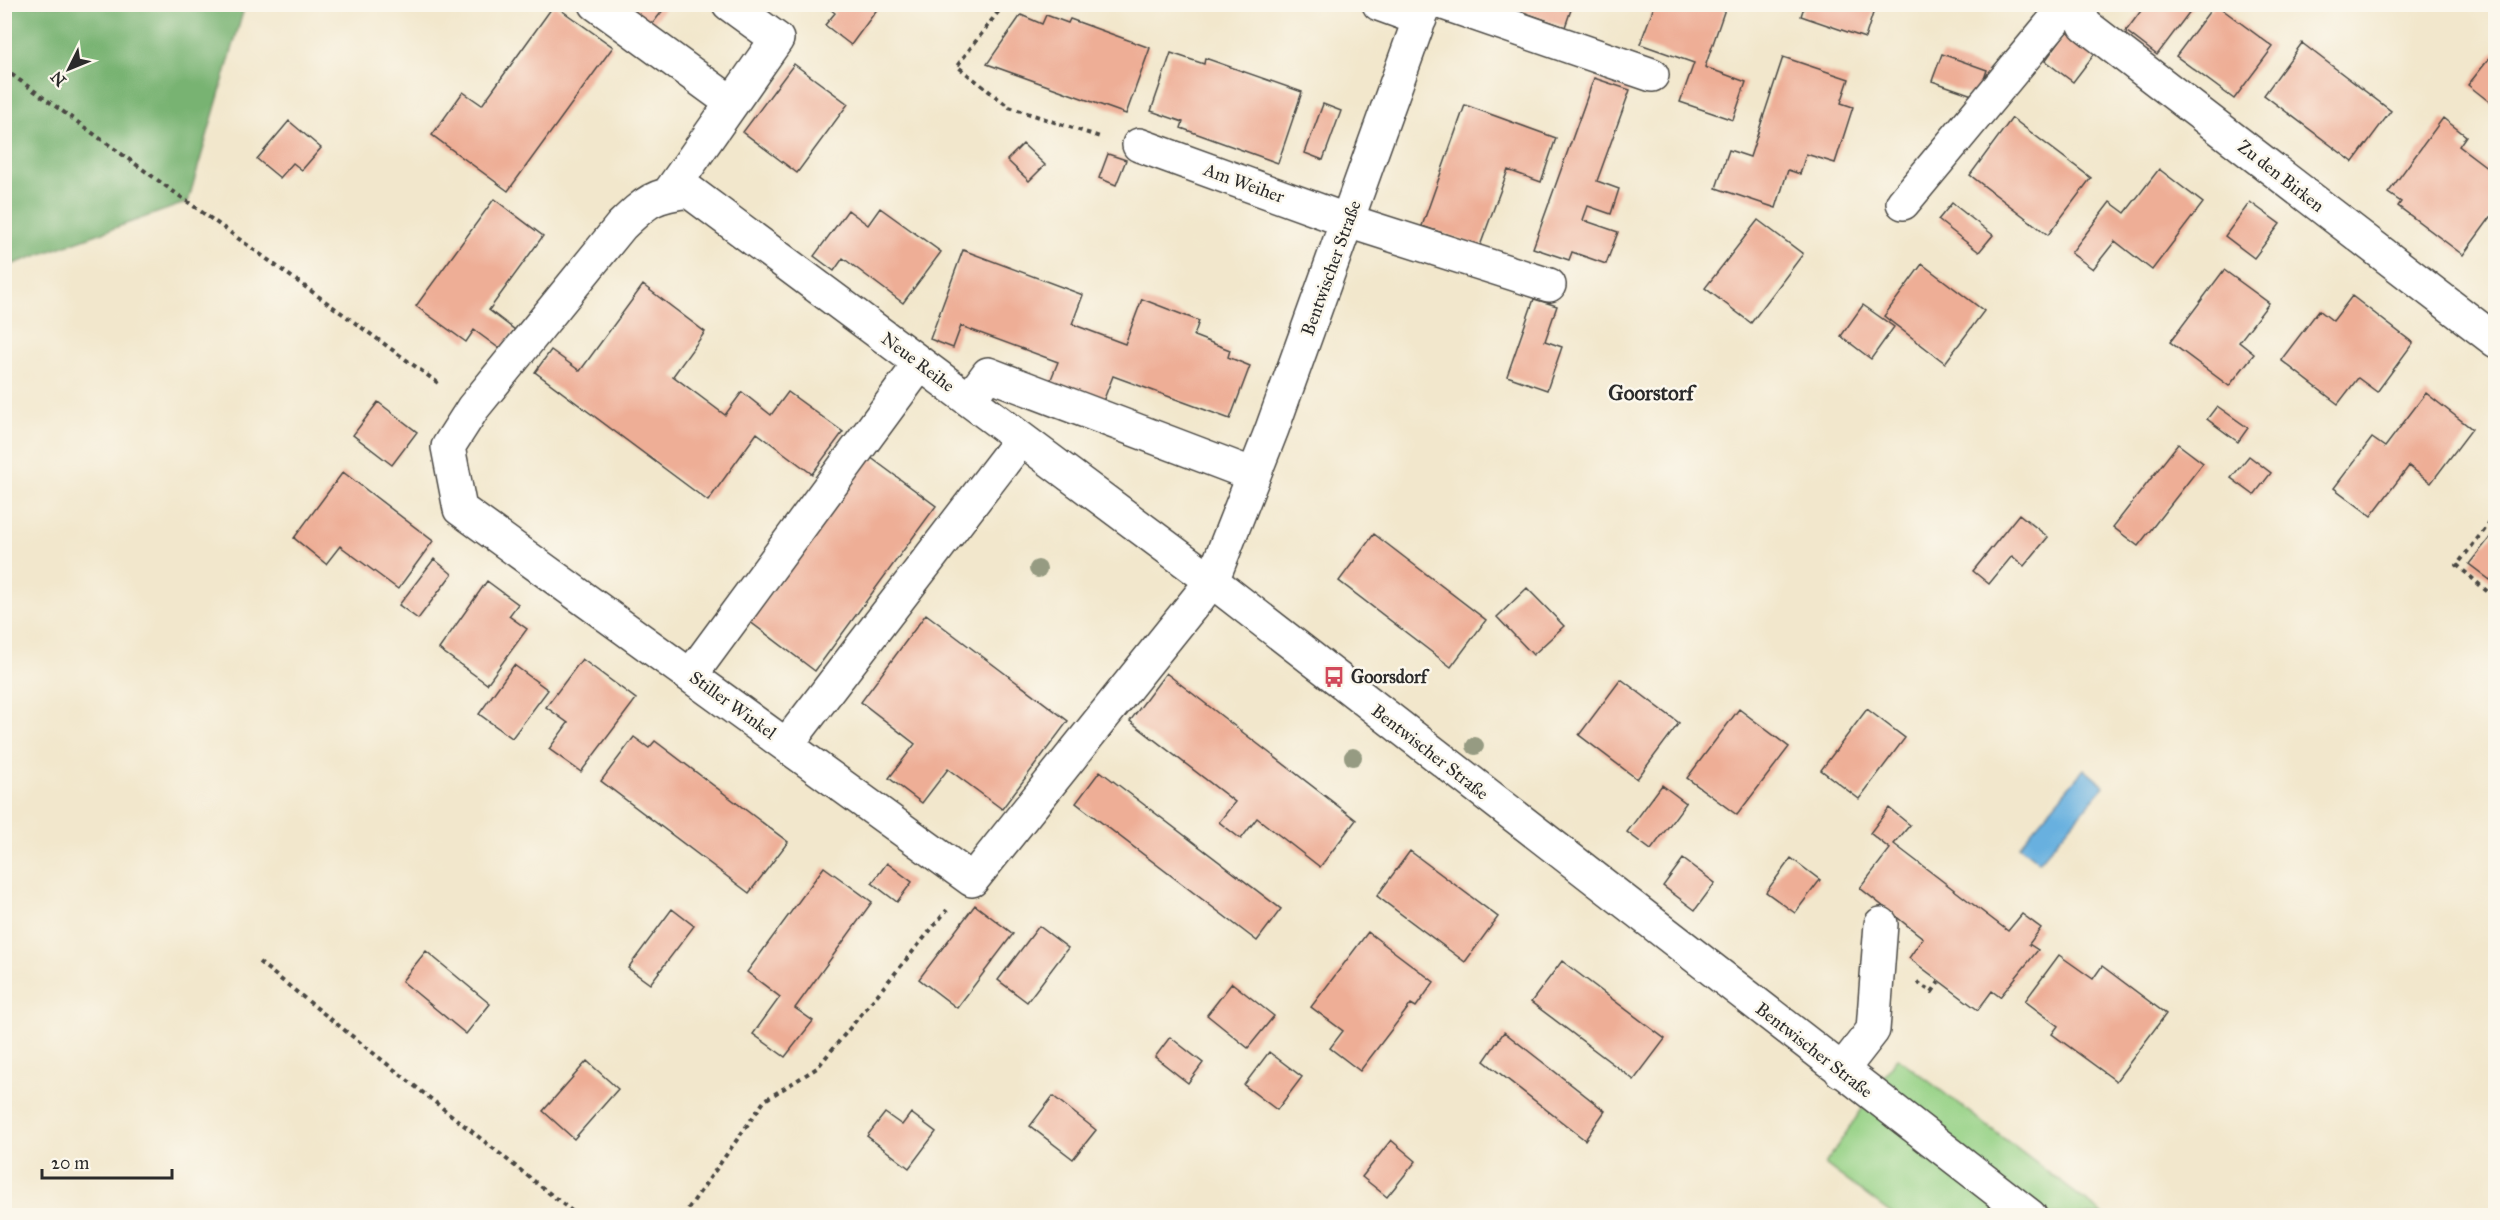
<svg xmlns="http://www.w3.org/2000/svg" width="2500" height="1220" viewBox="0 0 2500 1220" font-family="'IM FELL Great Primer',serif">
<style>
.green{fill:#95d185;stroke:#607e58;stroke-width:1.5}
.forest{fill:#78b372;stroke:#526f4e;stroke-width:1.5}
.water{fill:#67b0df;stroke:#496e85;stroke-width:1.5}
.building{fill:#eeae96}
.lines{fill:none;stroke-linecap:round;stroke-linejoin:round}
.minor-casing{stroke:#494743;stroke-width:36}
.path{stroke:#494743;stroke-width:4;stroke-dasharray:4.5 4.5;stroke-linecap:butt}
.minor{stroke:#fff;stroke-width:33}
.tree{fill:#969b82}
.labels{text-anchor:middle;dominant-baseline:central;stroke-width:5;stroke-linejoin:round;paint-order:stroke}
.street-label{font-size:18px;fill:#2b2b2b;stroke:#fbf7ec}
.poi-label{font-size:18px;font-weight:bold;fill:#2b2b2b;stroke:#fbf7ec;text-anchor:start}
.quarter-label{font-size:21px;font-weight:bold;fill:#2b2b2b;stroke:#fbf7ec}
</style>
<rect width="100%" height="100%" fill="#fbf7ec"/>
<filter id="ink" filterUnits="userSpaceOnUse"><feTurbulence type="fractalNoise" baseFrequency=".0167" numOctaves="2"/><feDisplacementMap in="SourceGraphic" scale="12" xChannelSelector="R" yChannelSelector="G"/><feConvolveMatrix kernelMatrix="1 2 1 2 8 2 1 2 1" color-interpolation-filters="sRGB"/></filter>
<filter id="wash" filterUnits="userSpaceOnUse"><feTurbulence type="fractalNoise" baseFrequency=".008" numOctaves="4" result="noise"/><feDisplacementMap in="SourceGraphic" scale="24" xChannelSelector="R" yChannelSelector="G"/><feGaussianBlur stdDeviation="1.35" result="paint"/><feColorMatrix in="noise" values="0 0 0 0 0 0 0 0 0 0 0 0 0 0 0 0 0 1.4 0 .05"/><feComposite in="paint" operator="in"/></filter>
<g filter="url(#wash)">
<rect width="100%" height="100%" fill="#f2e7cc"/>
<path class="green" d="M1897 1057 2104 1215H1893L1825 1164Z"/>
<path class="forest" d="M4 5H245L188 202 5 267Z"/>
<path class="water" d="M2084 769 2104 786 2039 862 2019 846Z"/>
<g id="blocks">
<path class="building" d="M824 4H881L851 45 825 25 835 13Z
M1513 4H1573L1565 27 1512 8Z
M1655 4H1712L1725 9 1705 67 1746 82 1733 120 1680 102 1694 63 1640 44Z
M1805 4H1876L1865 38 1801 16Z
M2146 4 2194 6 2157 55 2126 31Z
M2215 4 2273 47 2234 99 2176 56Z
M554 5 613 47 508 191 432 135 463 92 482 105Z
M620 5H667L650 27Z
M1021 15 1042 24 1046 15 1068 23 1070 19 1150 48 1126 114 987 64Z
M2067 31 2096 52 2073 82 2045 61Z
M2302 43 2391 111 2353 162 2264 95Z
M2496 50V107L2468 85Z
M1171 53 1204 64 1205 58 1302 92 1278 163 1181 128 1183 122 1151 111Z
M1942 54 1987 70 1978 97 1932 81Z
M1783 57 1849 79 1841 103 1853 107 1835 163 1806 154 1800 174 1788 170 1776 208 1716 188 1729 150 1750 157Z
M794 64 848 104 797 173 743 132Z
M1594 78 1630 90 1597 181 1619 189 1611 214 1588 206 1583 220 1618 232 1606 264 1572 252 1569 260 1533 248Z
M1323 104 1341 111 1323 160 1305 153Z
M1465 105 1556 138 1541 182 1508 170 1480 246 1422 226Z
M2012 118 2091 178 2048 235 1970 175Z
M2443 118 2466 136 2459 146 2496 174V210L2463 255 2398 206 2401 202 2388 193Z
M289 121 321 148 302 170 293 163 280 178 257 159Z
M1023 144 1045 165 1029 181 1007 160Z
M1108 154 1126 160 1116 185 1099 178Z
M2159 169 2203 203 2152 270 2115 241 2093 269 2071 253 2110 202 2125 213Z
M494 199 543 236 489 310 515 330 500 349 474 330 466 342 416 306Z
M2250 202 2280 224 2254 258 2225 236Z
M1952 203 1993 235 1979 252 1938 220Z
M880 208 941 252 903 303 843 258 834 271 814 256 848 210 868 225Z
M1758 220 1803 254 1751 323 1705 288Z
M963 250 1083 295 1072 324 1125 344 1142 299 1199 321 1194 336 1230 350 1228 357 1250 366 1230 419 1113 376 1102 404 1049 384 1058 362 961 326 953 348 930 339Z
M1922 264 1984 311 1945 363 1884 316Z
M2224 270 2269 303 2239 342 2254 354 2229 386 2170 342Z
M643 285 705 332 673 376 725 415 742 392 771 415 788 392 843 432 812 474 757 433 708 501 535 372 551 350 580 371Z
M2352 296 2413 343 2377 392 2358 378 2338 404 2281 360 2319 310 2333 321Z
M1534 299 1557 306 1545 341 1562 347 1547 390 1507 376Z
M1863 305 1894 327 1871 359 1841 336Z
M2426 393 2472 429 2431 483 2409 466 2371 516 2334 488 2372 438 2385 447Z
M378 402 417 432 392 465 353 435Z
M2217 406 2248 428 2238 442 2207 419Z
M2178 444 2203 463 2138 546 2113 527Z
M2249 456 2271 473 2254 495 2231 478Z
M870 457 936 506 815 671 749 621Z
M343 472 433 541 398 589 340 546 326 564 294 538Z
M2019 514 2048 537 2024 566 2012 556 1989 584 1973 571Z
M2496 530V572L2490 580 2469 564Z
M1374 534 1486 620 1451 667 1339 581Z
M434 559 452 574 418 619 399 605Z
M487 581 518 604 509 616 527 629 487 684 439 649Z
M1527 588 1564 626 1533 655 1497 617Z
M926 614 1068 721 1002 809 948 769 922 803 889 778 915 744 861 702Z
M582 659 636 699 581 772 549 749 568 723 546 707Z
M514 665 548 690 512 738 479 714Z
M1166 673 1356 820 1320 867 1257 818 1241 839 1219 822 1235 802 1130 721Z
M1621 679 1679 723 1637 779 1579 735Z
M1739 709 1789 747 1737 815 1687 778Z
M1867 709 1905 738 1859 799 1821 770Z
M634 737 649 748 655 741 788 842 749 893 601 781Z
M1100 771 1281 909 1257 941 1076 803Z
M1662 785 1686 803 1651 850 1627 832Z
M1889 808 1910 825 1894 844 2008 931 2022 914 2041 928 2029 944 2038 950 2000 997 1992 991 1978 1010 1909 958 1923 938 1860 888 1890 849 1870 833Z
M1410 851 1498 917 1465 962 1377 896Z
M1791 858 1820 880 1795 913 1766 892Z
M1683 859 1715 883 1695 910 1663 886Z
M887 863 912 882 897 902 872 883Z
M824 867 872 902 795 1008 813 1021 785 1057 753 1034 780 997 747 972Z
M975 905 1013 934 957 1008 919 979Z
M672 909 694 926 650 984 628 968Z
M1039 926 1068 948 1027 1002 998 980Z
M1368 932 1434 982 1416 1007 1411 1004 1360 1071 1330 1048 1343 1031 1311 1007Z
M426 951 490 1004 466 1034 402 981Z
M2059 955 2093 979 2102 966 2166 1014 2116 1081 2052 1034 2058 1026 2025 1001Z
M1562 961 1665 1039 1634 1080 1531 1002Z
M1232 983 1274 1016 1248 1048 1207 1015Z
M1504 1032 1605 1111 1585 1140 1484 1061Z
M1170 1037 1203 1063 1188 1083 1155 1057Z
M1269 1052 1302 1077 1277 1110 1244 1085Z
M587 1061 618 1089 574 1139 543 1111Z
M1053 1096 1096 1130 1073 1159 1030 1126Z
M885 1113 902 1125 911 1113 936 1132 909 1168 867 1136Z
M1391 1140 1416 1161 1387 1197 1362 1177Z"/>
</g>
</g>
<g filter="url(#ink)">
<use href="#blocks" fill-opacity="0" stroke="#494743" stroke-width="1.5"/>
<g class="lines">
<defs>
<path id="minor" d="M596 4 732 103
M1379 4 1420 19
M1425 4 1272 429 1212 581 2030 1216
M1446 4 1652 75
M2076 4 2085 25 2496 341
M1139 145 1348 221 1549 285
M689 191 1212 581 972 880 460 509 448 447 473 408 621 226C646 202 653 195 689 191Z
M669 193 777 39 729 4
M1903 203 2068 4
M969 400 988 374 1254 475
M691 675 920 364
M787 744 1021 439
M1841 1071 1873 1030 1881 924"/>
</defs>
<use href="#minor" class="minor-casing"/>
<path class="path" d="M1004 4 957 66 1009 107 1100 137
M4 69 441 385
M2496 515 2457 565 2496 599
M259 962 578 1216
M1917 982 1932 992 1939 982
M683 1216 765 1100 817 1068 947 910"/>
<use href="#minor" class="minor"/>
</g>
<g class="tree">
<circle cx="1038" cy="569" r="9"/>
<circle cx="1475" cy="746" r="9"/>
<circle cx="1353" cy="757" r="9"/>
</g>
</g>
<defs>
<symbol id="bus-bare" viewBox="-9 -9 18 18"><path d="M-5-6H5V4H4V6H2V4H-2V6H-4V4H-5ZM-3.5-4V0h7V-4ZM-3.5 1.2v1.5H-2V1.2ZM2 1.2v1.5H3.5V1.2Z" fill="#d1495b" stroke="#fbf7ec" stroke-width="2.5" paint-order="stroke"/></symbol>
</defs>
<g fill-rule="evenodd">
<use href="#bus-bare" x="1319" y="662" width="30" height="30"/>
</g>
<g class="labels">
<g class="street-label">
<text transform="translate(2281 176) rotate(38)">Zu den Birken</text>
<text transform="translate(1244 183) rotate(20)">Am Weiher</text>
<text transform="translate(1331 268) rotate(-70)">Bentwischer Straße</text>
<text transform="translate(918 362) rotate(37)">Neue Reihe</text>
<text transform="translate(733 705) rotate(36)">Stiller Winkel</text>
<text transform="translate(1430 752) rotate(38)">Bentwischer Straße</text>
<text transform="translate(1814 1050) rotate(38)">Bentwischer Straße</text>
</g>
<g class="poi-label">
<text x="1351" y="677">Goorsdorf</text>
</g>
<g class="quarter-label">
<text x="1651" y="393">Goorstorf</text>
</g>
</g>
<rect width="2500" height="1220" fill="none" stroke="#fbf7ec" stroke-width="24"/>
<g transform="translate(69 69) rotate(227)" stroke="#fbf7ec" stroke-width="4.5" paint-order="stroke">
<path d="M0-4.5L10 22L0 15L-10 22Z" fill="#2b2b2b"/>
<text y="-9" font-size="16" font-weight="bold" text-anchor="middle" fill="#2b2b2b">N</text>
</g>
<path d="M42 1169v9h130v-9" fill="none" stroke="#2b2b2b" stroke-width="3"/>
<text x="51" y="1169" font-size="18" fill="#2b2b2b" stroke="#fbf7ec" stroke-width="4.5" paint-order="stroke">20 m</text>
</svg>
